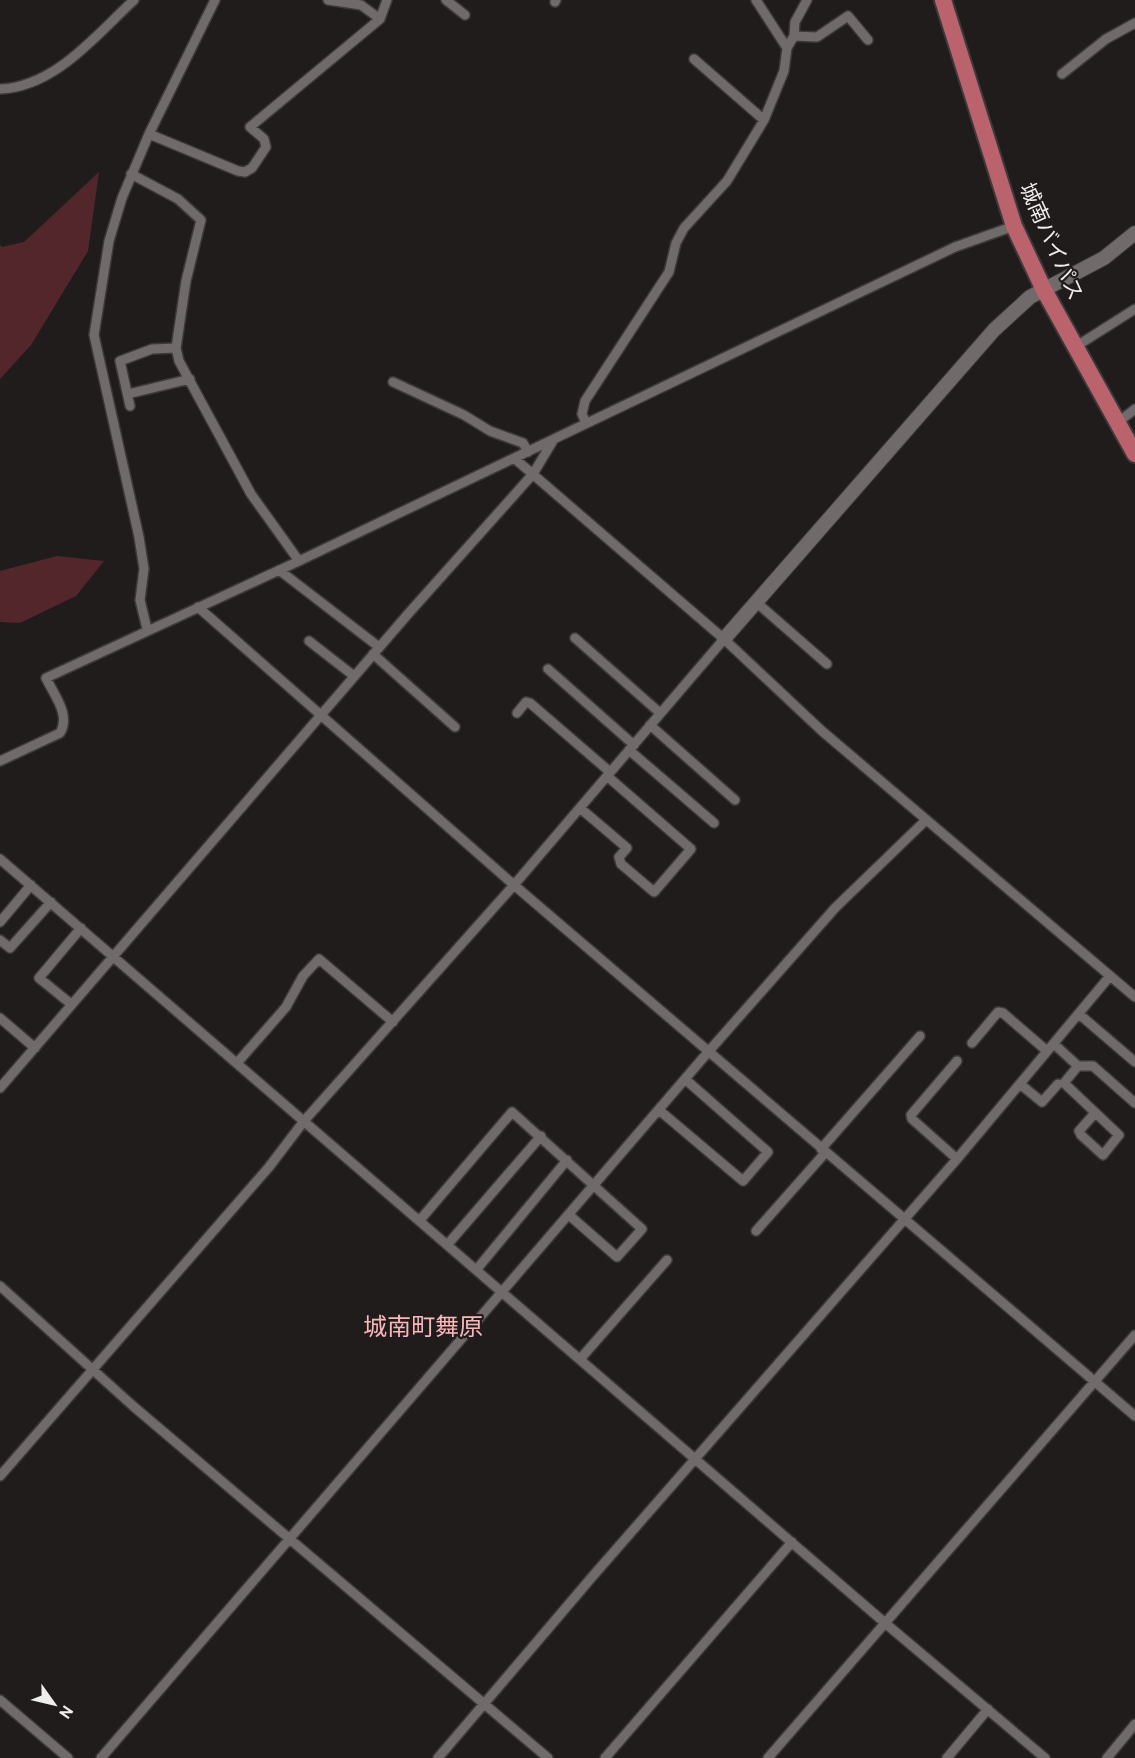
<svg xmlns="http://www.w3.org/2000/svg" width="1135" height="1758" viewBox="0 0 1135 1758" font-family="Overpass,'Noto Sans JP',sans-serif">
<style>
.green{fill:#53262c}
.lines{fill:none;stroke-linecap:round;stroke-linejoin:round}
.street-casing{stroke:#3d393a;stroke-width:12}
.secondary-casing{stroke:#3d393a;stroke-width:16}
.highway-casing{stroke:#3d393a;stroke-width:20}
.street{stroke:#706a6a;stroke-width:9}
.secondary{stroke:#706a6a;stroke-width:14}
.highway{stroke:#ba636d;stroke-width:16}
.labels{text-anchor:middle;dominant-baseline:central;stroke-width:4.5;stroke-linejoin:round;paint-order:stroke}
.street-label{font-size:21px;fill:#f0eded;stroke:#211c1c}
.quarter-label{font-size:24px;fill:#fbb6bb;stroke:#211c1c}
</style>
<rect width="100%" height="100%" fill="#211c1c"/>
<path class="green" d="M99 172 88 251 31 345 0 379V245L2 247 24 242Z
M57 556 104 561 76 596 20 623 0 622V571Z"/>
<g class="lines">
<defs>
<path id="street" d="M328 0 361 5 380 19
M446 0 465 15
M555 2 556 0
M794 36 795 22 807 0
M787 48 794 36 817 37 848 16 868 40
M694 59 764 120
M1062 74 1106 39 1135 23
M0 89C55 87 96 35 134 0
M149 134 238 171 245 172 252 168 266 147 264 139 250 127 380 19 387 0
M131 174 178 199 201 220 186 281 176 348 179 361 251 494 299 561
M1075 347 1135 309
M393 382 464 415 490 431 523 443 528 452
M128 394 190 379
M130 406 120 361 152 349 176 348
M586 423 582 414 585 401 669 272 676 243 684 228 727 181 764 120 784 71 787 48 756 0
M1117 423 1135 409
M514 458 724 639 822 731 1135 997
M279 570 379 647
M756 602 827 664
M198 607 514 885 1135 1416
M147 629 140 600 144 569 139 537 94 335 109 241 122 198 149 134 215 0
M575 638 660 713
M309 641 354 676
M373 654 455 727
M548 669 634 745
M517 713 526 702 530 703 610 772
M650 725 735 800
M629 750 714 823
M0 761 60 733C71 715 54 695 46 678L299 561 955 247 1014 226
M580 808 627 848 619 857 621 864 654 892 691 849 607 776
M0 859 885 1623 1045 1758
M0 922 31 885
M0 940 10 948 51 902
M71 1004 39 978 81 928
M1079 1014 1135 1062
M0 1018 35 1048
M972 1043 998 1012 1003 1013 1047 1051
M1054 1044 1078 1066H1093L1135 1103
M957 1061 911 1115 912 1119 957 1159
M237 1063 286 1007 303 976 319 959 393 1022
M1078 1066 1064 1083 1119 1135 1103 1155 1081 1135 1079 1131 1095 1113
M1020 1084 1042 1102 1058 1084
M0 1088 408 614 533 474 554 439
M659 1110 743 1181 768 1152 685 1079
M821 1149 920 1036
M420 1220 512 1112 642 1229 617 1257 569 1215
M756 1231 825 1153
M448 1244 541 1136
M477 1269 567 1160
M0 1286 133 1406 548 1758
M581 1358 667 1260
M0 1476 269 1167 304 1121 514 885 724 639
M0 1700 68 1758
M101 1758 709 1051 835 908 926 820
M438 1758 592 1577 957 1159 1110 976
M605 1758 792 1542
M768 1758 1135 1335
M947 1758 988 1709
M1107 1758 1135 1724"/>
<path id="secondary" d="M724 639 994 330 1030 297 1104 258 1135 233"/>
<path id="highway" d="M943 0 1014 226 1044 290 1135 454"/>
</defs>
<use href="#street" class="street-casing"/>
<use href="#secondary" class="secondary-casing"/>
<use href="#highway" class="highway-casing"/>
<use href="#street" class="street"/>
<use href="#secondary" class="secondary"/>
<use href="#highway" class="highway"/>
</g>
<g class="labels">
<g class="street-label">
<text transform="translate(1050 242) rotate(66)">城南バイパス</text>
</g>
<g class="quarter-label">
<text x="423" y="1329">城南町舞原</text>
</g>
</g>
<g transform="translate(54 1704) rotate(124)" stroke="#211c1c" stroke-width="4.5" paint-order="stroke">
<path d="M0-4.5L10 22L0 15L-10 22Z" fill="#f0eded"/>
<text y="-9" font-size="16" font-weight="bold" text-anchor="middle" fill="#f0eded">N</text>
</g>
</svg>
